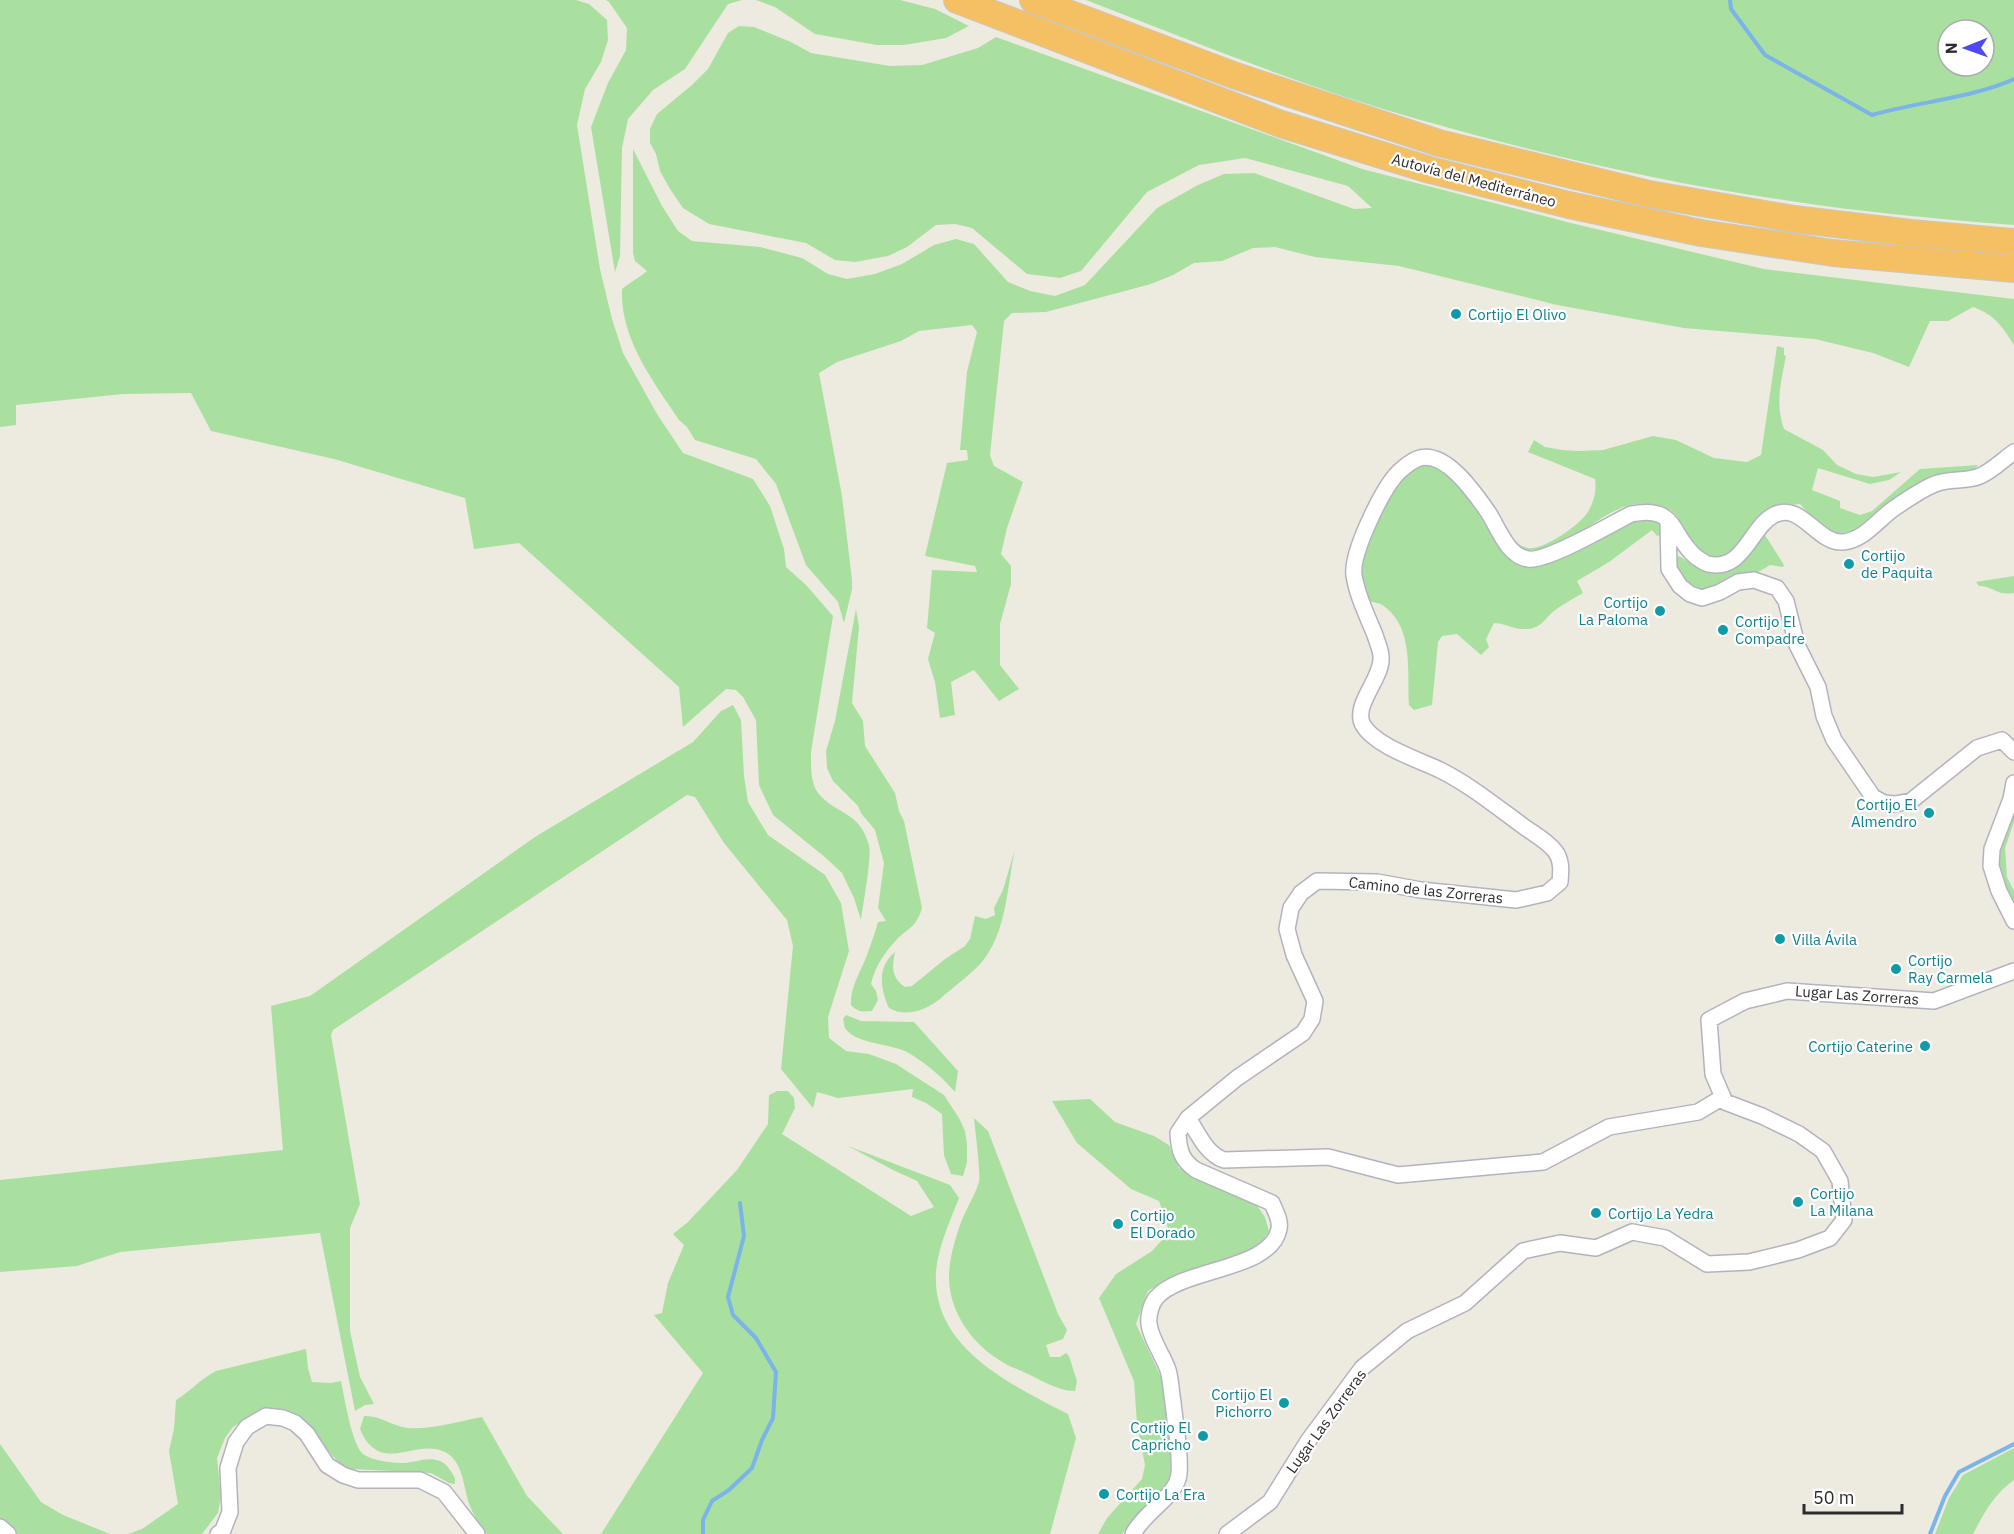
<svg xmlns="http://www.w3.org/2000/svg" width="2014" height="1534" viewBox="0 0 2014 1534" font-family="'IBM Plex Sans',sans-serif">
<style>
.green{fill:#a9e0a0;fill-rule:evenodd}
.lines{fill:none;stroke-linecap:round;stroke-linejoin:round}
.stream{stroke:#7ab4e8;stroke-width:4}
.street-casing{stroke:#b3b3bf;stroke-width:18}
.highway-casing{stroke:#c8c8c8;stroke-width:28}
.street{stroke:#fff;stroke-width:15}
.highway{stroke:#f5c063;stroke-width:26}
.culture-dot{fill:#0f9aa8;stroke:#fff;stroke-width:2}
.labels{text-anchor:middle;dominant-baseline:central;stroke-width:4.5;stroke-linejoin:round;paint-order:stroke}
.street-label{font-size:15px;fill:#2c2c2c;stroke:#fff}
.culture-label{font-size:15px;fill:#0d838f;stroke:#fff;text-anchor:start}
</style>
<rect width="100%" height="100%" fill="#edeae0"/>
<path class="green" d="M0 0H576L589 4 607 20 608 40 601 62 585 89 577 125 600 269 612 319 623 353 657 414 683 453 753 479 770 506 784 549 786 567 806 585 833 616 811 752C811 764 810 782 818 793 836 815 859 810 869 845 872 857 863 905 861 920L854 898 842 873 826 858 773 815 759 785 756 720 743 697 736 690 726 689 683 727 679 687 519 543 474 549 465 498 334 459 211 431 191 393 123 394 16 405V425L0 427Z
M606 0H742L728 4 685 69 653 90 628 119 622 148 620 256 615 272 591 127 608 83 626 50 627 28 609 2Z
M756 0H900L935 9 969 26 946 38 904 45H877L815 34 775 7Z
M1086 0H2014V225C1937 219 1860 212 1784 200 1660 182 1537 153 1417 119 1304 87 1195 42 1086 0ZM1948 30H1984V66H1948Z
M739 26 754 27 791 42 811 53 890 66 922 65 978 48 996 37 1362 169 1571 223 1764 269 2014 299V345C2002 326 1995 315 1973 307L1948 321H1930L1909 367 1873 353 1815 339 1684 328 1557 305 1399 266 1315 257 1275 247 1253 248 1222 261 1194 263 1173 275 1151 284 1046 312 1012 313 1004 321 990 455 994 466 1023 482 1007 528 1001 554 1011 566V584L1000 624V665L1019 689 999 701 974 670 951 682 955 715 940 718 935 682 928 659 935 633 927 628 932 570 977 572 975 566 925 556 947 463 968 460 967 450H960L967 372 977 332 972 325 919 331 901 341 837 362 819 373 842 496 852 580V589L844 623 838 602 806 565 776 484 756 459 695 440 687 427 679 420C653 381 620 339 622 289 630 282 639 278 647 271L635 261 633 253V149L662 206 678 231 692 241 760 247 802 258 828 274 847 279 875 274 902 264 934 245 956 239 974 244 1008 282 1030 291 1055 296 1085 285 1157 208 1198 185 1224 174 1254 173 1354 209 1372 208 1348 186 1245 158 1199 165 1147 192 1081 271 1060 278 1027 274 972 228 955 224 936 225 907 247 888 256 855 262 835 260 806 243 709 224 683 208 670 189 660 171 656 154 650 143V129L657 114 692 85 708 69 728 33Z
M1777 346 1784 348V355L1786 356C1781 381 1775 405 1784 429L1823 450 1837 465 1856 474 1873 477 1901 472 1889 480 1870 484 1818 468 1812 490 1840 501V508L1860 515 1872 511 1920 469 1978 465 1974 470 1858 530C1852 531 1845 533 1839 533 1825 532 1809 514 1800 504 1790 505 1778 505 1769 510 1751 520 1741 554 1720 557 1690 562 1687 526 1674 513 1667 506 1653 505 1644 504 1612 501 1579 540 1549 549 1541 552 1531 550 1522 549L1511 539C1516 542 1522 547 1528 548 1542 551 1576 527 1585 516 1593 506 1597 491 1595 479L1528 452 1534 440 1545 447 1562 450 1578 451 1603 450 1653 436 1676 440 1714 458 1747 462 1761 455Z
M1419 465H1439L1457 482 1499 543 1517 562 1629 520H1658L1664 527 1665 533 1657 536 1652 530 1609 562 1577 581 1583 593C1573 599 1563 604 1554 611 1542 621 1541 630 1522 629 1512 629 1505 623 1494 623L1486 639 1489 647 1481 655 1457 634 1442 636 1438 642 1432 705 1414 710 1409 705C1407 673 1414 629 1385 607 1381 603 1373 602 1367 601L1359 569 1370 533 1398 480Z
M1765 535 1784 565 1783 567 1770 565 1755 574 1717 589 1695 591 1676 572 1674 559 1679 556 1699 568 1711 572 1743 558Z
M2014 576V593C1996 596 1994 586 1979 586L1976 582Z
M856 609 859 627 852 703 863 721 865 746 895 793 899 811 904 821 922 908C917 925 911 927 898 938 885 952 875 966 871 984L876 991 878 1000 872 1011C862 1012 858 1012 851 1005 850 986 861 972 867 955 871 944 875 933 878 922L886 921 878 908 884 863 875 830 861 813 858 806 833 781 827 768 826 751 835 721Z
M733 705 741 720 744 776 748 802 768 835 825 875 841 903 849 951 828 1017 829 1038 846 1051 869 1054 896 1064 944 1095 959 1118 965 1131 967 1144V1162L963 1176 951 1174 944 1155 942 1114 926 1103 912 1097 913 1089 838 1098 817 1092 813 1108 781 1069 793 946 787 920 724 843 695 797 687 795 333 1030 331 1035 360 1204 350 1228V1331L360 1377 374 1404 365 1405 355 1411 320 1233 120 1252 77 1266 0 1272V1180L283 1150 271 1006 310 996 535 837 693 742 721 711Z
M2014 799V822L2005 848 2007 877 2014 891V912L1997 870V858Z
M1015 849C1007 886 1007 933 981 963 969 976 953 987 940 999 926 1010 906 1018 889 1008 880 988 877 967 895 952 892 967 891 977 905 987L912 986 945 959 965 946 970 939 975 916 986 919 995 915 994 908 1003 890Z
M846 1015 861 1021 914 1022 958 1071 955 1092C941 1076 926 1063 907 1052 892 1044 855 1044 845 1028 844 1026 844 1022 843 1019Z
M777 1091H788L794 1098 795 1108 782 1134 911 1216 934 1207 917 1181 893 1170 848 1146 950 1185 959 1198C950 1221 938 1247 936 1272 931 1348 1012 1385 1068 1414L1076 1438 1050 1534H601L703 1373 654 1315 662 1313 668 1283 684 1245 673 1234 688 1222 737 1170 768 1124 769 1095Z
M1090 1099 1115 1122 1154 1136 1169 1145 1179 1168 1256 1204 1265 1217 1269 1231 1263 1241 1251 1251 1173 1276 1148 1291 1136 1324 1162 1379 1170 1446 1171 1473 1167 1486 1129 1524 1122 1534H1098L1107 1518 1142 1479 1145 1465 1137 1424 1134 1381 1099 1298 1116 1274 1152 1251 1169 1232 1159 1201 1131 1189 1077 1143 1052 1101Z
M974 1118 988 1131 1058 1314 1067 1330 1063 1339 1046 1345 1050 1357H1060L1066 1353 1069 1356 1077 1381 1075 1391C1056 1391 1037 1377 1019 1370 982 1356 949 1319 949 1277 949 1261 954 1243 959 1228 964 1212 974 1198 979 1182 981 1174 975 1129 974 1118Z
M306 1349 308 1368 312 1382 331 1383 341 1381C344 1396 352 1443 362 1453 369 1460 392 1463 402 1463 414 1463 428 1456 440 1461 447 1464 451 1471 455 1478V1484L449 1483 431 1473 352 1469 339 1463 299 1418 272 1409 255 1414 233 1427 225 1438 217 1458 221 1497 218 1513 202 1534H128L142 1529 178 1504 169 1451 174 1429 176 1400C191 1391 200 1379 216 1371Z
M364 1416C379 1415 392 1426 408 1428 430 1430 460 1421 482 1417L527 1496 563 1534H487C480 1526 474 1516 470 1506 463 1488 464 1462 445 1452 416 1437 380 1477 360 1429Z
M0 1444 41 1502 63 1515 110 1534H16L4 1525 0 1518Z
M2014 1448V1480C1994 1494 1984 1513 1973 1534H1935L1949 1498 1963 1475Z"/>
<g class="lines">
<path class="stream" d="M1730 0 1731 9 1765 55 1872 115C1917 102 1972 98 2014 79
M703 1534V1520L712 1501 729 1490 752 1468 762 1440 773 1418 776 1372 756 1338 733 1315 728 1297 744 1236 740 1203
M1930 1534 1945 1496 1959 1472 2014 1444"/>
<defs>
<path id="street" d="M1668 520 1669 569 1680 586 1690 594 1702 598 1720 592 1738 582 1754 580 1777 588 1786 601 1797 645 1818 687 1824 716 1834 740 1873 797 1884 803 1895 804 1911 801 1977 748 2002 740 2014 752
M2014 783 2011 799 1992 849 1991 866 1999 891 2014 921
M1188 1118C1198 1133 1206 1154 1224 1160L1328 1157 1398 1175 1543 1162 1609 1127 1698 1112 1723 1097
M0 1527 8 1534
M218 1534 223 1530 230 1512 228 1468 236 1442 247 1427 266 1416 283 1418 295 1423 307 1434 327 1465 343 1475 358 1480H420L444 1492 477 1534
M1133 1534C1144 1512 1177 1496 1179 1474 1181 1451 1175 1425 1173 1402 1171 1392 1171 1380 1168 1370 1163 1355 1151 1340 1149 1324 1148 1316 1151 1304 1156 1298 1181 1268 1271 1271 1279 1229 1281 1220 1275 1211 1272 1203L1196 1170C1181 1160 1179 1150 1178 1133L1188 1118 1237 1078 1303 1033 1312 1019 1315 1001 1294 955 1287 929 1291 908 1301 893 1317 881 1377 882 1421 890 1516 900 1547 893 1560 882C1561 871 1562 860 1555 851 1547 841 1534 834 1523 826 1497 807 1470 785 1440 770 1419 760 1375 746 1363 725 1352 705 1383 678 1381 657 1381 650 1377 642 1375 635 1367 615 1357 596 1354 575 1351 553 1381 493 1395 476 1400 470 1410 462 1417 459 1444 448 1474 492 1488 512 1498 527 1507 556 1528 559 1547 562 1611 524 1631 514 1678 505 1669 534 1696 557 1699 559 1704 563 1708 564 1744 572 1750 527 1774 515 1801 501 1817 544 1843 542 1865 540 1879 518 1896 507 1908 499 1922 489 1935 484 1949 478 1967 482 1980 476 1992 471 2004 459 2014 452
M1227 1534 1270 1502 1308 1441 1362 1368 1407 1331 1465 1303 1523 1251 1560 1243 1596 1248 1632 1232 1665 1238 1707 1264 1749 1262 1798 1250 1830 1238 1844 1220 1840 1181 1823 1151 1799 1134 1762 1116 1725 1102 1713 1074 1709 1020 1745 1001 1787 991 1934 1001 2014 971"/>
<path id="highway" d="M957 0 1281 124 1430 170 1569 205 1701 233 1833 253 2014 269
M1033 0 1236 76 1439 143 1649 194 1794 219 1911 233 2014 242"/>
</defs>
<use href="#street" class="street-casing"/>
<use href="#highway" class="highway-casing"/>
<use href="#street" class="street"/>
<use href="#highway" class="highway"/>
</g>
<g class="culture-dot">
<circle cx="1456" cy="314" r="6"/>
<circle cx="1849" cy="564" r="6"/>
<circle cx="1660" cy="611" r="6"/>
<circle cx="1723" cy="630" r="6"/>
<circle cx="1929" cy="813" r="6"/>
<circle cx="1780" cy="939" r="6"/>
<circle cx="1896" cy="969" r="6"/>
<circle cx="1925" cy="1046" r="6"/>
<circle cx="1798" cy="1202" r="6"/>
<circle cx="1596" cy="1213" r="6"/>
<circle cx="1118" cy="1224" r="6"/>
<circle cx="1284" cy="1403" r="6"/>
<circle cx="1203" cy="1436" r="6"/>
<circle cx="1104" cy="1494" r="6"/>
</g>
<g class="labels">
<g class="street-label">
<text transform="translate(1474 180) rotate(15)">Autovía del Mediterráneo</text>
<text transform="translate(1426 890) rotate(6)">Camino de las Zorreras</text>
<text transform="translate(1857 995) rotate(4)">Lugar Las Zorreras</text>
<text transform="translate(1326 1421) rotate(-54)">Lugar Las Zorreras</text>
</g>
<g class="culture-label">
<text x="1468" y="314">Cortijo El Olivo</text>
<text x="1861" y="555">Cortijo<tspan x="1861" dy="17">de Paquita</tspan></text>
<text x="1648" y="602" text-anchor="end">Cortijo<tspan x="1648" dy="17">La Paloma</tspan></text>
<text x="1735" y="621">Cortijo El<tspan x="1735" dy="17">Compadre</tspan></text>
<text x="1917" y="804" text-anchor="end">Cortijo El<tspan x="1917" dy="17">Almendro</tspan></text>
<text x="1792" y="939">Villa Ávila</text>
<text x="1908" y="960">Cortijo<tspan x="1908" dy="17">Ray Carmela</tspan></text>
<text x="1913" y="1046" text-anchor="end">Cortijo Caterine</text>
<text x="1810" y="1193">Cortijo<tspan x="1810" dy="17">La Milana</tspan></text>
<text x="1608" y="1213">Cortijo La Yedra</text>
<text x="1130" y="1215">Cortijo<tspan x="1130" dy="17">El Dorado</tspan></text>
<text x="1272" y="1394" text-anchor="end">Cortijo El<tspan x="1272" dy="17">Pichorro</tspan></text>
<text x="1191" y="1427" text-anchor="end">Cortijo El<tspan x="1191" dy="17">Capricho</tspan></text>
<text x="1116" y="1494">Cortijo La Era</text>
</g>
</g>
<g transform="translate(1966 48) rotate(269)"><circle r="28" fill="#ffffff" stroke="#ababab" stroke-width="1.5"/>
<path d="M0-4.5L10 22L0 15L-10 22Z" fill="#4d4af0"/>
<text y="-9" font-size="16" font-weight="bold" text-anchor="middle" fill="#2c2c2c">N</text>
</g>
<path d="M1804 1504v9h98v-9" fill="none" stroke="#2c2c2c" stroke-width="3"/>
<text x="1813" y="1504" font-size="18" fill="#2c2c2c" stroke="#ffffff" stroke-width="4.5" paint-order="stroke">50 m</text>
</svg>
